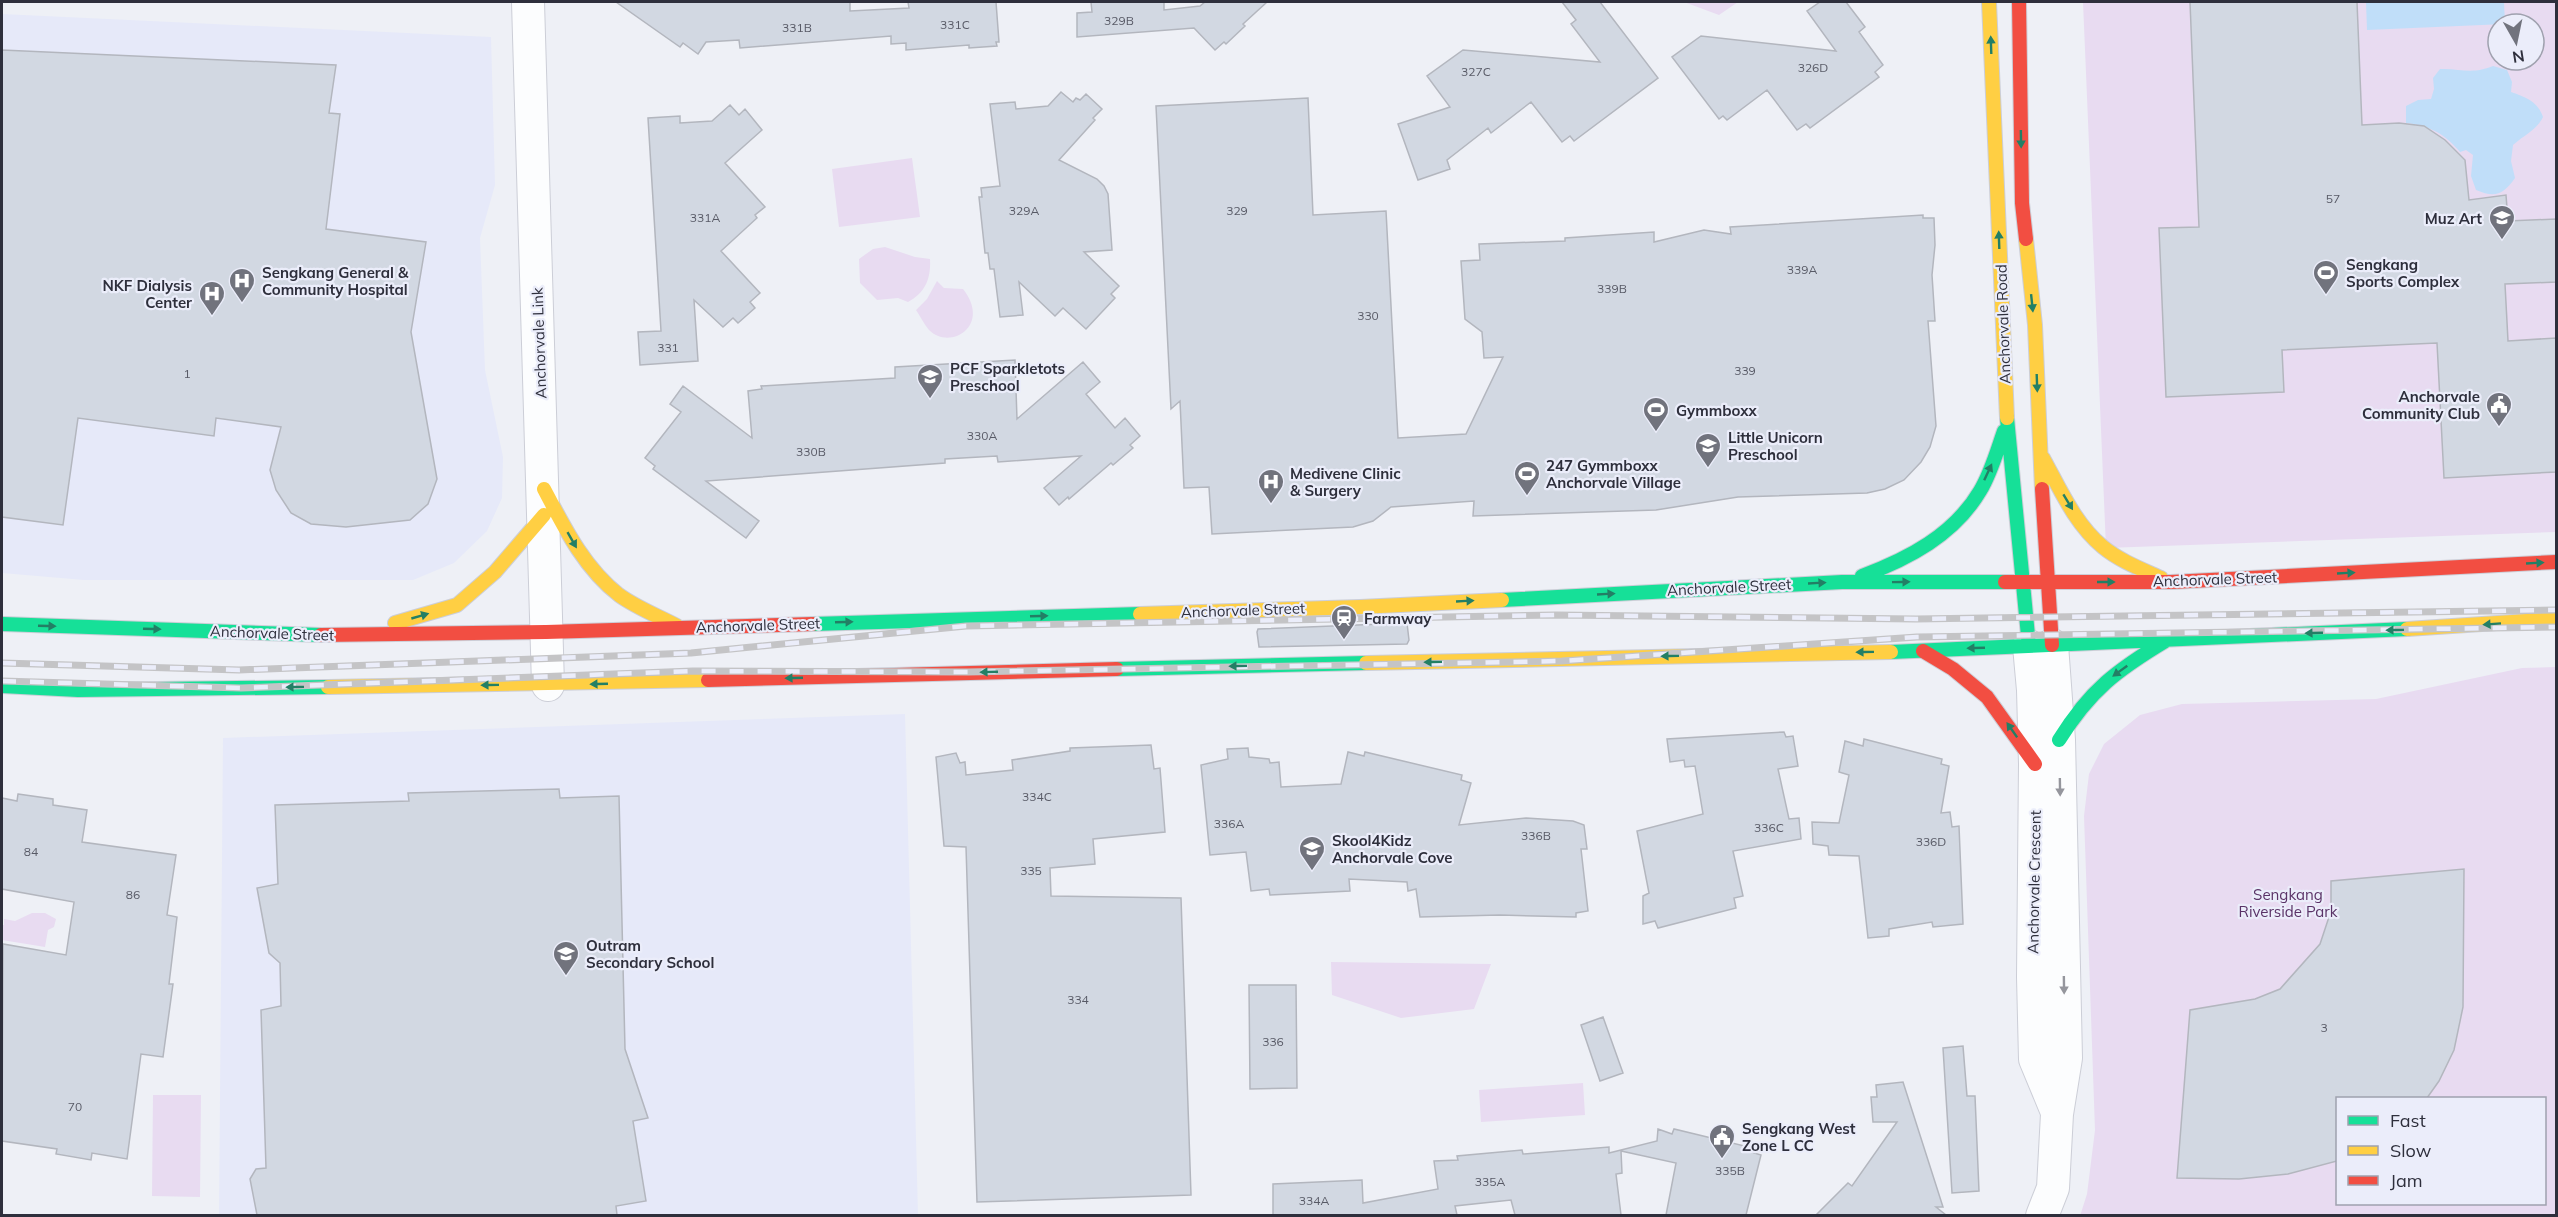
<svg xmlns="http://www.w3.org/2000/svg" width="2558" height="1217" viewBox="0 0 2558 1217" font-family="Mulish,sans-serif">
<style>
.built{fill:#e6e9f9}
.green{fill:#e8dbf1;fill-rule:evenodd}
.water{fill:#c0def9}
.building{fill:#d2d8e2;stroke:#b3b6be;stroke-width:1.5}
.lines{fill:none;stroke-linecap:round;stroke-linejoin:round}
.street-casing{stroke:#ccced7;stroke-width:34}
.fast-casing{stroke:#ccced7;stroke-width:16}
.slow-casing{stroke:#ccced7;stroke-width:16}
.jam-casing{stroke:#ccced7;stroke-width:16}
.street{stroke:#fcfdfe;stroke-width:32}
.fast{stroke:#16e098;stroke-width:14}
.slow{stroke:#ffcf43;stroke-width:14}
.jam{stroke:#f24e42;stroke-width:14}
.rail-casing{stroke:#c4c4c6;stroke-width:7}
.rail{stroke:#ebedfa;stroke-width:4.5;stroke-dasharray:14;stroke-linecap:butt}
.oneway{fill:#237f65}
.oneway2{fill:#95969d}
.labels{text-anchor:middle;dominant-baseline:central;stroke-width:4.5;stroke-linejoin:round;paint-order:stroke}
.number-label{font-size:12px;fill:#585a66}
.poi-label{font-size:15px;font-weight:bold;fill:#2e2f3c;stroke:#ebedfa;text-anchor:start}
.street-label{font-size:15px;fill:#2e2f3c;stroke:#ebedfa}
.park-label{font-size:15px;fill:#5a3367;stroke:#ebedfa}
</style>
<rect width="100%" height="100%" fill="#eef0f6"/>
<path class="built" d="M2 14 491 37 495 185 480 238 485 370 503 457 502 498 487 531 454 563 413 580H84L2 573Z
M905 714 918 1215 219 1216 223 738Z"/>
<path class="green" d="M1684 2H1738L1719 15Z
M2083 2H2556V532L2106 548ZM2498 24H2534V60H2498Z
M912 158 920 217 839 227 832 169Z
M885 247 915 257 930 259C931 278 926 292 908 302L898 298 877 300 860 283 859 259 873 249Z
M937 281 944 288 963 289C992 326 950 351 929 330 924 324 920 316 916 310L927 299Z
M2556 667V1215L2080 1216 2087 1194 2095 1130 2084 816 2089 774 2104 744 2140 715 2182 704 2376 699 2522 668ZM2338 1098H2544V1204H2338Z
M32 913H45L56 919 54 927 48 930 45 947 2 940V925H4V919L15 921Z
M1331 962 1491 964 1474 1009 1401 1018 1332 995Z
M1583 1083 1585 1115 1481 1122 1479 1090Z
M153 1095H201L200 1197 152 1196Z"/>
<path class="water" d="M2366 2H2504L2505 24 2367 30Z
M2493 66 2507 70 2512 82 2511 92C2526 97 2538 102 2543 117 2537 130 2524 135 2513 145L2511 161 2515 178C2503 195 2495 198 2476 190L2471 176 2473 155 2466 150 2460 152C2444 133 2430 126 2406 123V106L2418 100 2431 99 2434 89 2433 78 2440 69C2460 68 2471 75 2493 66Z"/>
<path class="building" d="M616 2H850V11L909 8 908 2H996L999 42H996L997 46 969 48V45L906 50V43L891 44V36L740 48 739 40 706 42 698 54 683 43 680 47Z
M1091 2H1164V10L1200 6 1205 2H1267L1243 24 1245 26 1226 44 1224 42 1215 50 1194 28 1077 37V13L1092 12Z
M1562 2H1600L1658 78 1574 141 1570 136 1562 142 1531 102 1491 133 1488 128 1447 160 1450 169 1418 180 1398 124 1450 107 1427 76 1463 50 1600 62 1571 24 1576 20Z
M1820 2H1846L1865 27 1859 32 1883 65 1875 72 1879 77 1810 128 1806 124 1797 130 1767 90 1727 120 1723 116 1719 119 1672 57 1701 36 1836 51 1807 11Z
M2190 2H2357L2362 125 2399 123 2424 126 2445 140 2465 160 2469 200 2506 195 2508 221 2556 219V282L2505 284 2508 341 2556 338V472L2444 478 2437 343 2282 350 2284 392 2166 397 2159 228 2199 227Z
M2 50 336 65 329 113 340 114 326 229 426 242 411 332 437 479 428 504 410 520 346 527 311 524 291 513 276 490 270 470 281 427 216 418 214 436 78 418 63 525 2 517Z
M1061 92 1073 102 1076 98 1080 100 1086 94 1102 109 1093 118 1095 120 1059 160 1097 179 1104 186 1108 194 1112 250 1084 252 1119 286 1111 294 1115 298 1086 329 1063 308 1055 316 1019 282 1023 315 1000 317 994 269H990L988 253H985L979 197H982L981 188 1000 186 990 104 1015 102 1016 109 1048 106Z
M1308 98 1313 215 1386 211 1398 438 1466 434 1503 357 1484 358 1482 332 1465 319 1461 261 1480 260 1479 244 1565 241V238L1654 232V242L1704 230 1731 234 1730 227 1923 215V218H1934L1935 245 1932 275 1935 321H1928L1936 426 1930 447 1921 462 1904 480 1885 489 1867 493 1738 497 1656 510 1473 516 1474 501 1391 507 1373 521 1353 527 1212 534 1209 487 1184 488 1180 401 1171 409 1156 106Z
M730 105 739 115 745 109 762 130 725 163 765 207 755 215 757 218 721 251 760 293 750 302 755 308 738 323 733 318 723 327 694 300 698 361 640 365 638 332 661 331 648 118 680 116V123L712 121Z
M1015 360 1017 419 1083 362 1100 382 1086 394 1115 428 1125 418 1140 436 1130 445 1133 448 1113 465 1111 463 1069 499 1068 497 1059 505 1044 488 1081 456 998 462 997 456 945 459V463L706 481 759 521 746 538 653 469 655 466 645 458 681 412 670 404 683 386 752 438 748 391 762 389 761 386 895 378V367Z
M1407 623 1409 640 1407 644 1259 647 1257 632 1258 629Z
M1784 732 1786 737 1793 736 1798 766 1778 769 1789 819 1799 818 1801 839 1733 851 1743 896 1734 898 1736 908 1658 928 1655 921 1643 924V896L1649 893 1637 831 1703 814 1695 766 1685 767 1684 760 1670 762 1667 739Z
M1864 739 1942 759 1941 764 1949 766 1941 813 1950 812 1952 827 1959 826 1963 924 1933 927 1932 922 1889 929V936L1868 938 1859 856 1829 855 1828 846 1813 844 1812 822 1839 823 1849 775 1839 772 1845 741 1863 746Z
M1151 745 1154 769 1160 768 1165 832 1093 839 1095 864 1050 868 1051 896 1181 898 1191 1195 977 1202 966 847 944 846 936 757 956 753 960 763 965 762 966 775 1013 770 1012 760 1070 751V748Z
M1248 748 1249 757 1269 759 1270 763 1279 762 1281 787 1341 784 1348 752 1364 756 1365 752 1462 775 1461 780 1471 783 1459 825 1526 818 1573 821 1584 825 1587 849H1581L1588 911 1576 913V917L1500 915 1420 917 1416 889 1408 891 1407 882 1349 879 1350 891 1270 895 1269 889 1251 891 1246 852 1210 855 1201 765 1228 759 1227 749Z
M559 789 560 798 619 796 625 1049 648 1118 633 1121 646 1201 616 1206 617 1215H257L250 1179 256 1169 266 1168 261 1010 281 1006 280 963 269 953 257 888 278 884 275 805 409 801 408 793Z
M18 794 53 799V805L87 810 82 842 176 855 167 915 177 917 169 984H173L163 1057 141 1054 127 1159 92 1153 91 1160 56 1154 57 1149 2 1141 3 944 66 955 74 902 2 889V798L17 801Z
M2464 869 2463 1007 2454 1050 2439 1081 2427 1098H2337V1161L2288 1174 2239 1179 2177 1178 2190 1010 2255 999 2280 989 2320 944 2331 911V881Z
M1249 985H1296L1297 1088 1250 1089Z
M1603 1017 1623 1073 1600 1081 1581 1025Z
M1963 1046 1967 1096H1975L1979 1191 1952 1193 1943 1048Z
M1903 1082 1943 1207H1936L1946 1215H1816L1848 1183 1852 1186 1897 1122H1873L1871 1097H1877L1876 1085Z
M1658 1129 1672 1134 1674 1129 1753 1148 1754 1153 1761 1155 1746 1215H1666L1676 1163 1621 1151 1622 1173 1616 1174 1621 1215H1515L1511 1200 1455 1206 1457 1215H1273V1184L1362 1180 1363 1203 1438 1189 1434 1161 1458 1160 1457 1156 1522 1150 1523 1154 1609 1147V1153L1657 1141Z"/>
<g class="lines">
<defs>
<path id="street" d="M528 2 548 685
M2029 646 2033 690 2035 764 2033 977 2035 1059 2057 1112
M2042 1216 2053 1188 2057 1114 2066 1058 2059 740 2052 645"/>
<path id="fast" d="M2007 418 2029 646
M1862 576C1908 559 1954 535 1980 491 1991 473 1997 451 2004 431
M1502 600 1842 582H2005
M2 624 321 635
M813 624 1140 614
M1891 652 2407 629
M1117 669 1366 663
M2 686 78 690 328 687
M2059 740C2090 690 2117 670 2167 640"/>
<path id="slow" d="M1989 2 2007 418
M2026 239 2035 325 2042 489
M2043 458C2060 489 2075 524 2103 547 2120 561 2141 569 2161 578
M544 489C564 527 584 568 619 595 637 608 658 616 677 626
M1140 614 1360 607 1502 600
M395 623 457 605 495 572 544 515
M2407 629 2556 619
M1366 663 1891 652
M328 687 708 680"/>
<path id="jam" d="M2019 2 2022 203 2026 239
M2042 489 2052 645
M2005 582H2171L2556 562
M321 635 546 632 813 624
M1923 651 1953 669 1987 697 2035 764
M708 680 1117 669"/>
</defs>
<use href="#street" class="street-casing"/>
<use href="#fast" class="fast-casing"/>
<use href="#slow" class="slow-casing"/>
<use href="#jam" class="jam-casing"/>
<use href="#street" class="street"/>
<use href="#fast" class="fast"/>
<use href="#slow" class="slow"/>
<use href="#jam" class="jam"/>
<defs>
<path id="rail" d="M2 663 239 670 691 653 966 626 1556 615 1916 619 2556 610
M2 681 241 688 693 671 968 672 1562 661 1917 637 2556 627"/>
</defs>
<use href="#rail" class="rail-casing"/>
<use href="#rail" class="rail"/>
</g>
<defs><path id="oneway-solid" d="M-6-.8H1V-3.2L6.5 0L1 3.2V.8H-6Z" transform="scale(1.5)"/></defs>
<g class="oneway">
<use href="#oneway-solid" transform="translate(1991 45) rotate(-92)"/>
<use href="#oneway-solid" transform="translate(2021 139) rotate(89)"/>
<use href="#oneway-solid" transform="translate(1999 240) rotate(-92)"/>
<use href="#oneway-solid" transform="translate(2032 303) rotate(84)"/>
<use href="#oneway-solid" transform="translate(2037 383) rotate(88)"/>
<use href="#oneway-solid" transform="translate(1988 472) rotate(-65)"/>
<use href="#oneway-solid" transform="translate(2068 502) rotate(59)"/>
<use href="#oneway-solid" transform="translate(572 540) rotate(60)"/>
<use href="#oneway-solid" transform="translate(2535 563) rotate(-3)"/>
<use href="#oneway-solid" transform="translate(2346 573) rotate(-3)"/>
<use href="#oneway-solid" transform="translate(1901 582) rotate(-1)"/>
<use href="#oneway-solid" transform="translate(2106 582)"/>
<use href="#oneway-solid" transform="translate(1817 583) rotate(-3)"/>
<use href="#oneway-solid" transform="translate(1606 594) rotate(-3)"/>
<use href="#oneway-solid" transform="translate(1465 601) rotate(-3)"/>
<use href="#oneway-solid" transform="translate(420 616) rotate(-16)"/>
<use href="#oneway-solid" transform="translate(1039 616) rotate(-2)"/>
<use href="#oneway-solid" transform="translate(844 622) rotate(-2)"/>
<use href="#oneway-solid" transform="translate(2492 624) rotate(176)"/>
<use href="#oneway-solid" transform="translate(47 626) rotate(2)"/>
<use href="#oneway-solid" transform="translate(152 629) rotate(2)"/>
<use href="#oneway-solid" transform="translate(2395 630) rotate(179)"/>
<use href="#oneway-solid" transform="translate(2314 633) rotate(178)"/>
<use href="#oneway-solid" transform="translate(1976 648) rotate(178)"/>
<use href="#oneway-solid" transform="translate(1865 652) rotate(179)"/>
<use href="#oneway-solid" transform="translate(1670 656) rotate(179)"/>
<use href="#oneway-solid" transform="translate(1433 662) rotate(179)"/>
<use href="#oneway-solid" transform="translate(1238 666) rotate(179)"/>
<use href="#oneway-solid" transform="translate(2120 671) rotate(144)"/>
<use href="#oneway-solid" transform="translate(989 672) rotate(178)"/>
<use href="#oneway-solid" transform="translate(794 678) rotate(178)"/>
<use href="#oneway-solid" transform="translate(599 684) rotate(178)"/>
<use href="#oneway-solid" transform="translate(490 685) rotate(179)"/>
<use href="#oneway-solid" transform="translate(295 687) rotate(179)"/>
<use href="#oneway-solid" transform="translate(2012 730) rotate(-125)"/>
</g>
<g class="oneway2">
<use href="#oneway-solid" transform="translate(2060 787) rotate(89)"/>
<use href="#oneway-solid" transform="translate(2064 985) rotate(89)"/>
</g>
<defs>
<symbol id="school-pin" viewBox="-11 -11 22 30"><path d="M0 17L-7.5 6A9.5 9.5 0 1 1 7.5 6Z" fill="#71737d" stroke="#ebedfa"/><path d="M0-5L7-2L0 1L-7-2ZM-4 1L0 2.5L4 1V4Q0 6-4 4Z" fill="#fff"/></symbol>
<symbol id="stadium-pin" viewBox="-11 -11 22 30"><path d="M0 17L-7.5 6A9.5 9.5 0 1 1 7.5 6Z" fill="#71737d" stroke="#ebedfa"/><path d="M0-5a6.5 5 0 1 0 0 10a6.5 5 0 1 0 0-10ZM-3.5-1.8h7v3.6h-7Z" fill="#fff"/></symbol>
<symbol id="hospital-pin" viewBox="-11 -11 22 30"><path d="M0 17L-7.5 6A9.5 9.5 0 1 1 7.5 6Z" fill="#71737d" stroke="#ebedfa"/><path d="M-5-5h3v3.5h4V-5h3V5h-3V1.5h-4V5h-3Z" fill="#fff"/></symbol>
<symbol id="civic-pin" viewBox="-11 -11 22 30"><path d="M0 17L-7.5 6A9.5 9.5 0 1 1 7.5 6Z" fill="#71737d" stroke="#ebedfa"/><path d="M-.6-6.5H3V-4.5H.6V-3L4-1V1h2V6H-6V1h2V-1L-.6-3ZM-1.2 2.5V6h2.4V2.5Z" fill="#fff"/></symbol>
<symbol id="station-pin" viewBox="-11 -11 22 30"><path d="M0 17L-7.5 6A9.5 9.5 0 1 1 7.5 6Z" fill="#71737d" stroke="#ebedfa"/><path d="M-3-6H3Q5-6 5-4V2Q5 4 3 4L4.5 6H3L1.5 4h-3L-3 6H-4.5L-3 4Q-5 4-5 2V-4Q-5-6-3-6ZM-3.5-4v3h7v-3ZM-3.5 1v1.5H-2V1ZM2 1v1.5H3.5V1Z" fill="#fff"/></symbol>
</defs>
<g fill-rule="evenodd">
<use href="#school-pin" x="2487" y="203" width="30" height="40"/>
<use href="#stadium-pin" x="2311" y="258" width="30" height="40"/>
<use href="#hospital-pin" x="227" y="266" width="30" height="40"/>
<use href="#hospital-pin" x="197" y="279" width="30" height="40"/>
<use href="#school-pin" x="915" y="362" width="30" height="40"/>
<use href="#civic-pin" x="2484" y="390" width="30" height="40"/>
<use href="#stadium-pin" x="1641" y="395" width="30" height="40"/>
<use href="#school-pin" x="1693" y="431" width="30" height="40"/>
<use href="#stadium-pin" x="1512" y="459" width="30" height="40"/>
<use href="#hospital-pin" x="1256" y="467" width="30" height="40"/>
<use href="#station-pin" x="1329" y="603" width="30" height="40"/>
<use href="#school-pin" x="1297" y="834" width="30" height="40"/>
<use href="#school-pin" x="551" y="939" width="30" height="40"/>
<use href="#civic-pin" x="1707" y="1122" width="30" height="40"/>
</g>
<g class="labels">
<g class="number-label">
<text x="1119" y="20">329B</text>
<text x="955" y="24">331C</text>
<text x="797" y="27">331B</text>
<text x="1813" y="67">326D</text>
<text x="1476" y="71">327C</text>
<text x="2333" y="198">57</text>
<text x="1024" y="210">329A</text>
<text x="1237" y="210">329</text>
<text x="705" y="217">331A</text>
<text x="1802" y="269">339A</text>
<text x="1612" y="288">339B</text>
<text x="1368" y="315">330</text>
<text x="668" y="347">331</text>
<text x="1745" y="370">339</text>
<text x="187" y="373">1</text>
<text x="982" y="435">330A</text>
<text x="811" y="451">330B</text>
<text x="1037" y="796">334C</text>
<text x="1229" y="823">336A</text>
<text x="1769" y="827">336C</text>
<text x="1536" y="835">336B</text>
<text x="1931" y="841">336D</text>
<text x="31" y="851">84</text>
<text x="1031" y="870">335</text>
<text x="133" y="894">86</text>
<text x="1078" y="999">334</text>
<text x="2324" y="1027">3</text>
<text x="1273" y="1041">336</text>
<text x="75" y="1106">70</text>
<text x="1730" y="1170">335B</text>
<text x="1490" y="1181">335A</text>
<text x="1314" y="1200">334A</text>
</g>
<g class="poi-label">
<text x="2482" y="218" text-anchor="end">Muz Art</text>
<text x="2346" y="264">Sengkang<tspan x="2346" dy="17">Sports Complex</tspan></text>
<text x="262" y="272">Sengkang General &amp;<tspan x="262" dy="17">Community Hospital</tspan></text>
<text x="192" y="285" text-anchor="end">NKF Dialysis<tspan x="192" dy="17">Center</tspan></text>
<text x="950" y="368">PCF Sparkletots<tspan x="950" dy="17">Preschool</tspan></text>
<text x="2480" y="396" text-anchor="end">Anchorvale<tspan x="2480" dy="17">Community Club</tspan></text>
<text x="1676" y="410">Gymmboxx</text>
<text x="1728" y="437">Little Unicorn<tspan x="1728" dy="17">Preschool</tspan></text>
<text x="1546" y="465">247 Gymmboxx<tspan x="1546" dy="17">Anchorvale Village</tspan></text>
<text x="1290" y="473">Medivene Clinic<tspan x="1290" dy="17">&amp; Surgery</tspan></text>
<text x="1364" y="618">Farmway</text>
<text x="1332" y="840">Skool4Kidz<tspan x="1332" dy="17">Anchorvale Cove</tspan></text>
<text x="586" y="945">Outram<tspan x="586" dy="17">Secondary School</tspan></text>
<text x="1742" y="1128">Sengkang West<tspan x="1742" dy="17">Zone L CC</tspan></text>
</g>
<g class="street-label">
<text transform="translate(2003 324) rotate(-92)">Anchorvale Road</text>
<text transform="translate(539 343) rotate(-92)">Anchorvale Link</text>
<text transform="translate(2215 579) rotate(-2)">Anchorvale Street</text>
<text transform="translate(1729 587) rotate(-3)">Anchorvale Street</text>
<text transform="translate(1243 610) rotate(-2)">Anchorvale Street</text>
<text transform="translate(758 625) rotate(-2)">Anchorvale Street</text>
<text transform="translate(272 633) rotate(2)">Anchorvale Street</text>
<text transform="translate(2034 882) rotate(-89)">Anchorvale Crescent</text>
</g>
<g class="park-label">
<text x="2288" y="894">Sengkang<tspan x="2288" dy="17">Riverside Park</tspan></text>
</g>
</g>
<rect width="2558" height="1217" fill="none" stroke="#2e2f3c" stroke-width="6"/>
<rect x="2336" y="1097" width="210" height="108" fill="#ebedfa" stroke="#9fa1ae" stroke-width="1.5"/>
<rect x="2348" y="1116" width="30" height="9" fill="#16e098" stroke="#9fa1ae" stroke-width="1.5"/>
<text x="2390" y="1127" font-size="18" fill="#2e2f3c">Fast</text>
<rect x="2348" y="1146" width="30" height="9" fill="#ffcf43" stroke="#9fa1ae" stroke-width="1.5"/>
<text x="2390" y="1157" font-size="18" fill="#2e2f3c">Slow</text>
<rect x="2348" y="1176" width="30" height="9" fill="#f24e42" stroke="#9fa1ae" stroke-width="1.5"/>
<text x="2390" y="1187" font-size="18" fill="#2e2f3c">Jam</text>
<g transform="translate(2516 42) rotate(171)"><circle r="28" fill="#ebedfa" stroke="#9fa1ae" stroke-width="1.5"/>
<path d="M0-4.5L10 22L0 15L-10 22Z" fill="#71737d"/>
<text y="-9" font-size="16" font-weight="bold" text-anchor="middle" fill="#2e2f3c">N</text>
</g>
</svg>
